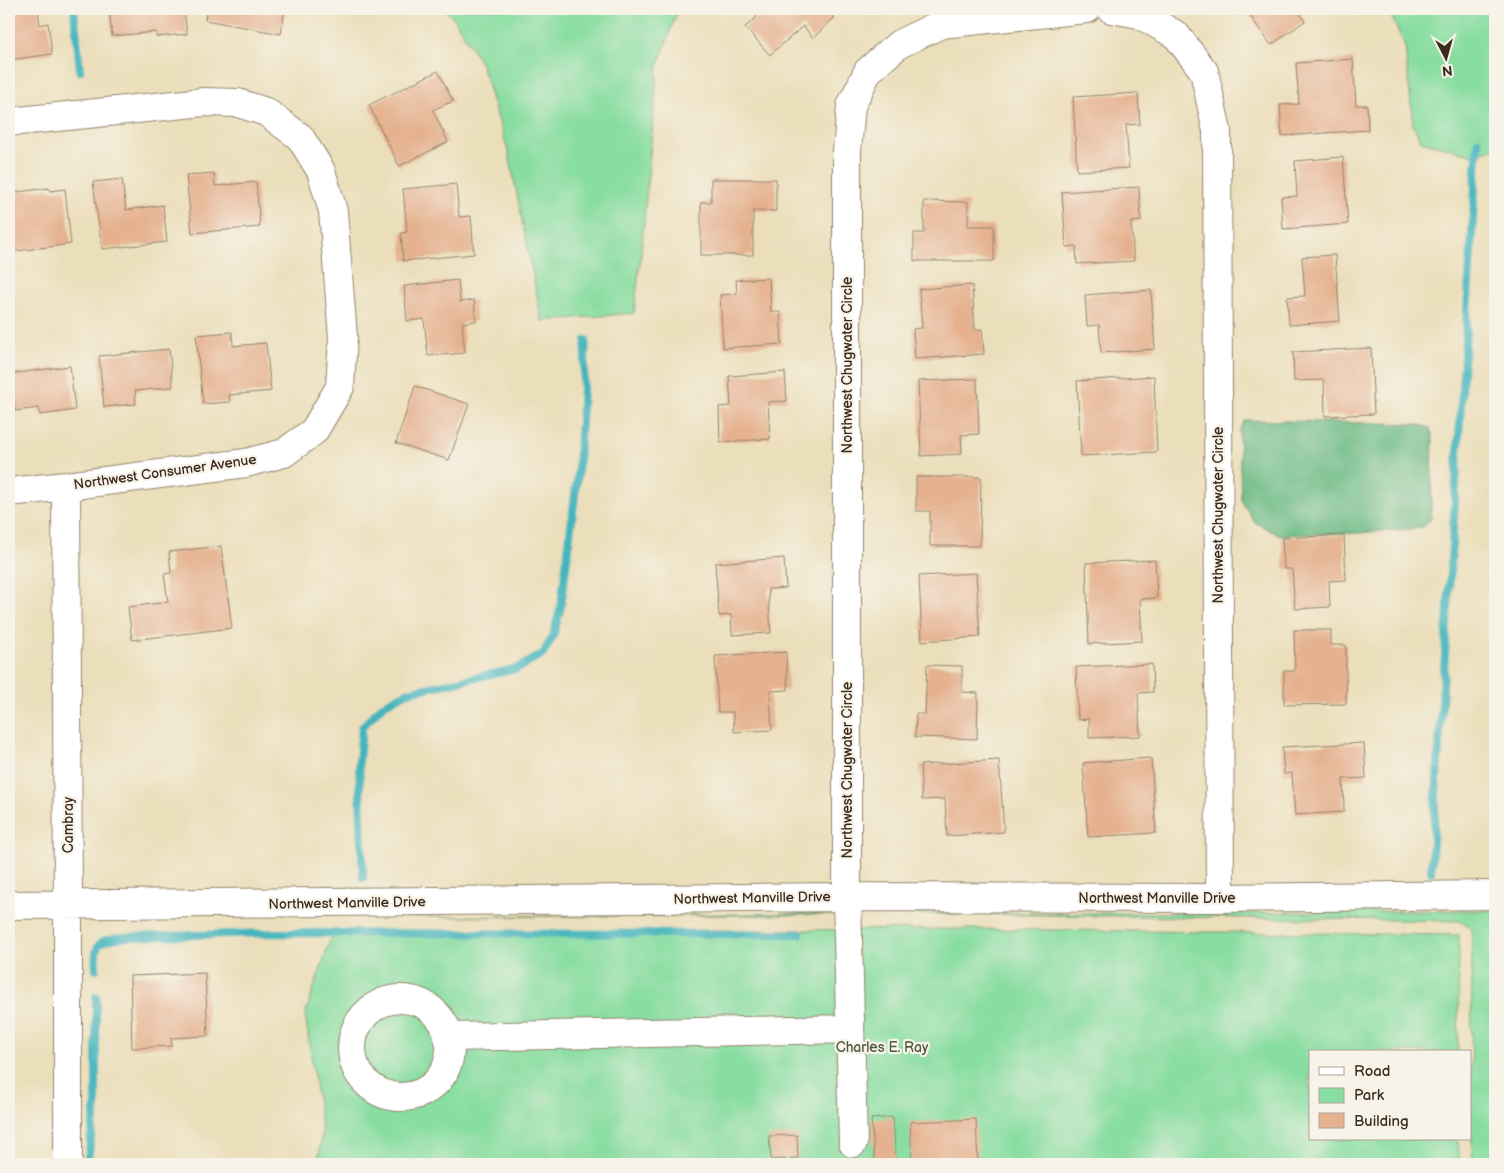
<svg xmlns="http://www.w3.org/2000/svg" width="1504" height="1173" viewBox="0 0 1504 1173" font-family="'Balsamiq Sans',sans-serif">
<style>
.green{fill:#88dda1;stroke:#628460}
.forest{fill:#6ebc87;stroke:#547352}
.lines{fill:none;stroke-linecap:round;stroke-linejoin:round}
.stream{stroke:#45b5bd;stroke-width:8}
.building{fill:#e5b18f}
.minor-casing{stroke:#93846c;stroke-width:30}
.minor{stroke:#fff;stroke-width:28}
.labels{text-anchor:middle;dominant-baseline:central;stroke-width:4.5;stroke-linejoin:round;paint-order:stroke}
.street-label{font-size:14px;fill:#3b2a1e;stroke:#f7f3e8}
.park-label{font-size:14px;fill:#4e573f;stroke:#f7f3e8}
</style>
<rect width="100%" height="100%" fill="#f7f3e8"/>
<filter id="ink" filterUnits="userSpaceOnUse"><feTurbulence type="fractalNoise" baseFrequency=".02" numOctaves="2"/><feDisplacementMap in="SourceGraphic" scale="10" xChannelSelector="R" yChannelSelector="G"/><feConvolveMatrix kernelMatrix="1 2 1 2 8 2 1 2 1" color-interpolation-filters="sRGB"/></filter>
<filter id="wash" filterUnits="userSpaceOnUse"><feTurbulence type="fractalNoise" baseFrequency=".0096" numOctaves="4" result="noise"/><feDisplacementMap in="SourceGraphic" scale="20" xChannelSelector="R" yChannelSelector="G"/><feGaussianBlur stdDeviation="1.12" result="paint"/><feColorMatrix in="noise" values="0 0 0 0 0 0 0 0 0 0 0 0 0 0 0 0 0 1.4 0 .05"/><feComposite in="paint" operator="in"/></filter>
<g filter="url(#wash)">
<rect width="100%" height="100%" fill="#ebdeba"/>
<path class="green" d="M443 9H678L658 66 641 254 634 313 542 321 509 154 481 64 454 18Z
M1388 9H1495V148L1474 155 1421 141 1413 125 1405 46Z
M1495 910V1164H1473L1471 1125 1472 935 1470 927 1462 921 973 914 405 917 847 913H1234Z
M973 929 1459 935 1458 1052H1310V1139H1458L1460 1164H318L322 1132 305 1014 333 932Z"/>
<path class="forest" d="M1245 420 1417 424 1430 428 1433 438 1431 519 1423 527 1412 529 1359 533 1279 535 1254 522 1241 500 1239 431Z"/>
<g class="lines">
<path class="stream" d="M74 9 80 71
M1431 872 1478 141
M363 878 359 761 362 727 383 705 408 692 516 669 543 654 553 636 561 606 578 471 586 340
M96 969C94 942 99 940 124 937L273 933 800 934
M87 1164 96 1106V997"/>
</g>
<g id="blocks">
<path class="building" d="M9 9H38L40 25 48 23 52 54 9 60Z
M109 9H184L187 34 156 37V32L112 36Z
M207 9H285L281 34 205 20Z
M749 9H825L834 18 813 38 803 26 770 55 745 27 757 17Z
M1245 9H1297L1305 21 1271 45Z
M1353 59 1356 105H1367L1368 130 1282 136 1280 105 1299 104 1296 63Z
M438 71 453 101 433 110 448 142 399 166 369 105Z
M1138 93 1140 124 1126 125 1129 168 1077 171 1073 97Z
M1343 157 1348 224 1283 229 1281 197 1297 196 1295 161Z
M214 173 215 186 256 182 260 227 192 233 186 175Z
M122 179 126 210 163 205 167 242 102 249 93 182Z
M711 179H776V211H753V255H701V202H711Z
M456 184 459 217 471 216 474 254 403 261 401 233 407 232 403 189Z
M1139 187 1141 221 1131 222 1134 261 1077 264 1076 246 1066 247 1062 192Z
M49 188 50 191 65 189 71 244 9 252V193Z
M924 201 968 202V226H994V261H914V233H924Z
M1335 255 1340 321 1289 325 1287 297 1305 296 1302 257Z
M769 278 771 312H780L782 344 723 348 720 295 737 294 736 280Z
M458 280 460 302 474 300 476 321 462 323 465 353 428 356 424 319 407 321 404 286Z
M972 285 975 330 982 329 984 354 915 359 913 329 922 328 919 289Z
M1151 290 1155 349 1101 353 1099 325 1087 326 1085 295Z
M232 332 233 346 266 343 271 391 229 395 230 402 203 404 196 335Z
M1371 348 1374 414 1325 416 1324 380 1294 381 1293 352Z
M169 349 173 387 135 391 136 404 104 407 99 356Z
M70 366 75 410 40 415 39 408 15 411 10 374Z
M785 372 787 401 768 402 770 439 720 442 719 407 731 406 729 376Z
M1154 376 1157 452 1081 456 1077 381Z
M977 379 979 434 961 435 962 454 921 456 918 381Z
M415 386 469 404 449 460 396 443Z
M916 477H981L980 546H930V511H916Z
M1344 535 1346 580 1329 581 1330 607 1295 609 1292 569H1284L1282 538Z
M221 546 232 628 132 640 128 607 168 602 164 574 171 573 169 552Z
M784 558 786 588 768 589 771 633 732 635 731 615 719 616 715 563Z
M1155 560 1157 598 1140 599 1142 641 1089 644 1086 563Z
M976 573 980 637 922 641 919 576Z
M1294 630H1331V645H1346V704L1284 705V671H1295Z
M786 652 788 690 770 691 772 730 734 732 733 712H718L715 656Z
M1152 664 1153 692 1138 693 1140 736 1089 738V719L1078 720 1076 667Z
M927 665 962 666V692L978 693 977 739 915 737 916 714H925Z
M1364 743 1366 778 1343 779 1344 812 1295 815 1292 773 1284 774 1282 747Z
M1151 758 1156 833 1088 837 1083 763Z
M999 760 1004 832 947 836 945 799 922 800 920 765Z
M205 973 208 1036 171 1038 172 1046 132 1048 130 976Z
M893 1117 896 1163 875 1164 871 1119Z
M976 1119 978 1164H912L910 1122Z
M797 1135 798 1158 771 1160 769 1136Z"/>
</g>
</g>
<g filter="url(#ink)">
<use href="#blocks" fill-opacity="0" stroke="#93846c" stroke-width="1"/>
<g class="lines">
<defs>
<path id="minor" d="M1111 9 1139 14 1176 35 1204 71 1217 131 1220 898
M9 122 204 102 238 103 266 112 300 137 321 171 333 211 343 337 340 387 314 431 284 453 246 463 66 486 9 492
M66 486 68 906V1164
M9 905 847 897 1220 898 1495 895
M352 1048a49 49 0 1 1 98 0a49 49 0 1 1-98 0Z
M448 1037 850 1029
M853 1143 847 897V151L851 106 868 71 899 44 941 24 1087 9"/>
</defs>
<use href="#minor" class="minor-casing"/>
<use href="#minor" class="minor"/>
</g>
</g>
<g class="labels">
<g class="street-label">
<text transform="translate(847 365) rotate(-90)">Northwest Chugwater Circle</text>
<text transform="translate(165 472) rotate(-8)">Northwest Consumer Avenue</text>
<text transform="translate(1218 515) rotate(-90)">Northwest Chugwater Circle</text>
<text transform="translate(847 770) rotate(-90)">Northwest Chugwater Circle</text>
<text transform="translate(68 825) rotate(-90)">Cambray</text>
<text transform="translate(752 898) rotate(-1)">Northwest Manville Drive</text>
<text x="1157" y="898">Northwest Manville Drive</text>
<text transform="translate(347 903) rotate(-1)">Northwest Manville Drive</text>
</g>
<g class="park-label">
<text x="882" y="1047">Charles E. Ray</text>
</g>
</g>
<rect width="1504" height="1173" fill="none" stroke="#f7f3e8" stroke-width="30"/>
<rect x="1309" y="1050" width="162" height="90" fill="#f7f3e8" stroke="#aca397"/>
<rect x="1319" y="1067" width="25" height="8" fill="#ffffff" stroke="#aca397"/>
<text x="1354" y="1076" font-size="15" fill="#3b2a1e">Road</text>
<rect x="1319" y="1088" width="25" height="15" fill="#88dda1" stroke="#aca397"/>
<text x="1354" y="1100" font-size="15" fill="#3b2a1e">Park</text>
<rect x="1319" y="1113" width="25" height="15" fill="#e5b18f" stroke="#aca397"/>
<text x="1354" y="1126" font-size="15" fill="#3b2a1e">Building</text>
<g transform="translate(1446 58) rotate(174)" stroke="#f7f3e8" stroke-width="4" paint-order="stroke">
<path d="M0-4L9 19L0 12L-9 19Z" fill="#3b2a1e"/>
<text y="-8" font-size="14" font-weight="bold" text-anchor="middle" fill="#3b2a1e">N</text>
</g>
</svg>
